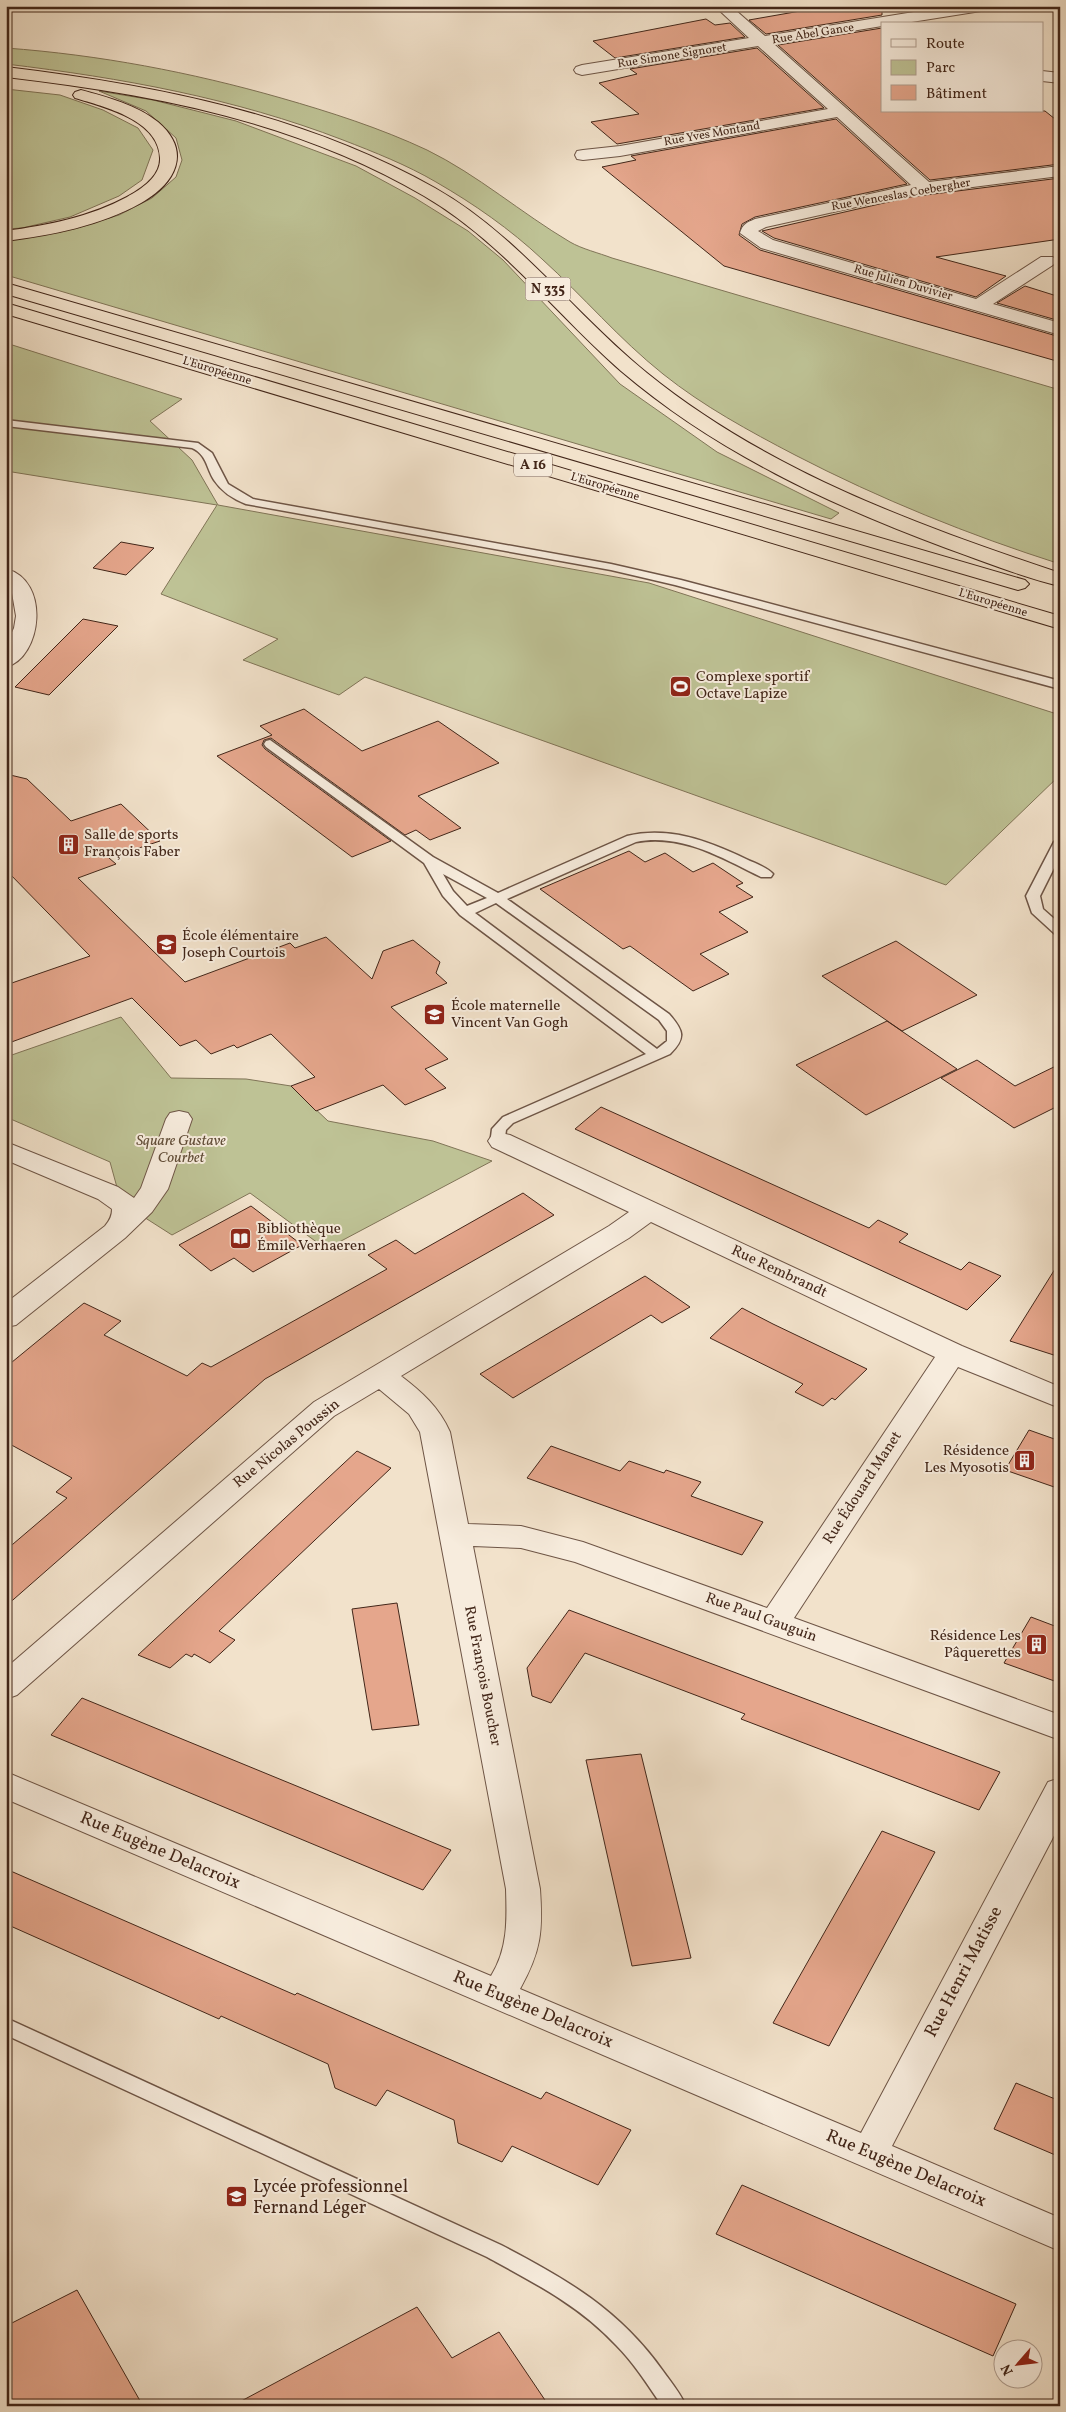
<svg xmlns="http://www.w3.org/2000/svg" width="1066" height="2412" viewBox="0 0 1066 2412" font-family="Vollkorn,serif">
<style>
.green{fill:#bec295;stroke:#807457}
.building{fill:#e5a68c;stroke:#422619}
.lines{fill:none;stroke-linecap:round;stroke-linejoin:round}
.service-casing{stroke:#6e5546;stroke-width:3}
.minor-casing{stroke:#6e5546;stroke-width:2}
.motorway-casing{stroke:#422619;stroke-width:2}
.service{fill:#f7ecdd;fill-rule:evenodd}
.minor{fill:#f7ecdd;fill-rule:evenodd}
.motorway{fill:#f2e2cb;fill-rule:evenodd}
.labels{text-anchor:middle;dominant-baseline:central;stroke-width:4;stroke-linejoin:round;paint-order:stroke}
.far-street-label{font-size:12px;fill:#422619;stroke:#f7ecdd}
.shield{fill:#f7ecdd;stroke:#786154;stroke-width:1}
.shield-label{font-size:14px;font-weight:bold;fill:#422619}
.poi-label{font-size:15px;fill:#422619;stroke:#f7ecdd;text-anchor:start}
.park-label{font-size:15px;font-style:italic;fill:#614d38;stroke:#f7ecdd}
.street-label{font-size:15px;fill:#422619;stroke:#f7ecdd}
.near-street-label{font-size:18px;fill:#422619;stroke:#f7ecdd}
.near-poi-label{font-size:18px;fill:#422619;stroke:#f7ecdd;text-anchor:start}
</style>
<rect width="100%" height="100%" fill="#f2e2cb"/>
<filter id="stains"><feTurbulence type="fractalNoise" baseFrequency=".004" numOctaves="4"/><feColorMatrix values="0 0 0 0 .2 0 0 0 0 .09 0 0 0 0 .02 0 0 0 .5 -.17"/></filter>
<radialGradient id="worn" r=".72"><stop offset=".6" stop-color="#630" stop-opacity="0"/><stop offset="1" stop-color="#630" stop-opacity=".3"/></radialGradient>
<path class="green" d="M6 48C100 55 190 72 281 98 330 112 380 128 427 150 478 175 521 213 570 242 582 249 599 253 612 258L1060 390V564C969 535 880 499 795 455 749 431 703 406 663 374 619 339 583 296 542 259 510 229 474 204 436 182 407 165 374 152 343 140 234 98 122 78 6 64Z
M6 89 60 95 103 110 138 128 153 150 142 180 119 196 70 217 22 228 6 229Z
M99 91 153 100 236 121 356 166 415 198 468 231 503 260 620 384 717 452 839 513 831 519 6 275V241L72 229 119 215 152 198 176 177 182 160 176 138 146 111Z
M6 343 182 399 150 421 192 460 218 505 649 583 1060 715V775L946 885 365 677 339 695 243 660 278 639 161 594 217 505 6 471Z
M121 1017 171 1078 246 1079 291 1086 328 1121 433 1141 492 1161 326 1249 250 1193 172 1235 125 1205 118 1191 110 1162 6 1117V1057Z"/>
<path class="building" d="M829 6H882V15L766 34 749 20Z
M706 19 715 25 730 23 745 37 615 58 593 41Z
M882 28V111H1045L1060 123V164L930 180 778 45Z
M757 48 824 108 617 144 591 122 639 114 599 83 637 74 630 69Z
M836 119 907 184 755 217 742 224 739 235 760 250 1060 337V362L724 266 602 167 636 160 631 156Z
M1060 178V239L936 257 1006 276 976 297 774 238 762 231 910 197Z
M1025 286 1060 297V321L997 303Z
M121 542 154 548 126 575 93 568Z
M83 619 118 626 49 695 15 687Z
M304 709 362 751 438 721 499 763 418 796 461 828 430 840 416 830 405 835 271 738 264 740 262 745 265 749 391 841 352 857 217 756 272 735 260 726Z
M6 774 27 779 71 821 121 804 160 841 109 858 116 864 78 878 185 982 290 943 295 948 326 937 372 979 383 951 413 940 440 962 436 973 447 983 391 1007 448 1059 425 1069 446 1088 405 1105 383 1085 316 1111 291 1086 315 1077 271 1034 237 1048 234 1045 211 1054 196 1040 180 1046 132 998 6 1044V985L90 956 6 870Z
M629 851 645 862 665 853 693 872 713 863 743 883 736 886 753 897 719 912 748 932 700 954 729 974 693 991 630 946 623 949 540 889Z
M896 941 977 995 902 1031 822 976Z
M887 1021 957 1069 866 1115 796 1065Z
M977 1060 1015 1086 1060 1064V1105L1014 1128 941 1078Z
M601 1107 869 1228 878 1220 908 1234 899 1242 961 1270 969 1262 1001 1276 967 1310 575 1129Z
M523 1193 554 1215 265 1379 6 1606V1550L67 1498 56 1492 72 1478 6 1442V1367L84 1303 121 1321 104 1335 187 1376 202 1363 211 1367 387 1269 368 1255 396 1240 415 1254Z
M251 1206 302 1245 253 1272 234 1258 211 1271 179 1245Z
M1060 1261V1357L1010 1341Z
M645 1276 690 1307 662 1323 651 1315 513 1398 480 1374Z
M742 1308 773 1324 867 1369 835 1400 832 1398 823 1406 795 1392 803 1384 710 1338Z
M1029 1430 1060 1441V1489L1005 1470Z
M551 1446 620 1471 629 1461 664 1473 666 1470 701 1482 691 1496 763 1522 742 1555 527 1478Z
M357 1451 391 1468 219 1631 235 1640 210 1663 194 1654 192 1657 186 1654 170 1668 138 1655Z
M397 1603 419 1725 372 1730 352 1609Z
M569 1610 643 1638 1000 1772 979 1810 741 1719 745 1714 585 1653 551 1703 532 1696 527 1668Z
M1031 1617 1060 1628V1683L1004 1663Z
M82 1698 299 1787 451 1850 423 1890 51 1735Z
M641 1754 691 1958 632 1966 586 1760Z
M882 1831 935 1852 829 2046 773 2023Z
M6 1869 295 1995 297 1993 541 2099 546 2092 631 2130 598 2185 512 2146 502 2162 458 2143 454 2120 387 2090 376 2106 335 2088 328 2064 221 2016 219 2019 6 1924Z
M1016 2083 1060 2101V2157L994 2129Z
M742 2185 1016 2304 993 2356 716 2234Z
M77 2290 143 2406H6V2326Z
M417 2307 452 2358 499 2332 549 2406H232Z"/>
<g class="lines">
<defs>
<path id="service" d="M6 420 198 443 212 453 228 484 253 499 611 564 681 580 1060 681V689L675 585 611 570 246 504C233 499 222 492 214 480 206 467 207 455 192 448L6 426Z
M270 740 433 857 498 893 627 836C669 826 708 841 746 859 754 863 767 867 773 874L771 877H761C722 858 681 833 636 842L507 899 669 1014C684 1031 686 1038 670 1054L513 1123 506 1130 505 1137 508 1141 506 1144H496L491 1137 492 1129 503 1117 646 1054 460 915 443 896 424 863 266 747 264 744 266 741ZM443 874 487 898 467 906 453 891ZM496 903 659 1020 667 1031V1041L657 1049 475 913Z
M1060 838V856L1040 896 1043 909 1060 924V935L1055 934 1032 913 1026 896 1054 842Z
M6 2018 501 2245C566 2279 619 2309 663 2371 671 2382 680 2393 686 2406H662C648 2385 634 2363 616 2345 580 2306 533 2282 487 2257L6 2035Z"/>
<path id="minor" d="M728 6 733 8 765 36 951 6H988L981 11 899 24H882V26L774 44 929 182 1060 166V176L910 195 766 227 758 231 773 240 976 299 1041 257H1053L1056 261 1053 265 993 304 1060 323V335L761 248 740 233C743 224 746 223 755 219L911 185 837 117 620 156 583 160 577 159 575 155 577 151 583 150 620 146 828 109 758 46 582 75 576 73 574 70 576 67 582 65 749 38 720 11Z
M1042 71 1060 73V83L1042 81Z
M6 569C51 580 42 658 6 667V645L14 628 16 616 12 593 6 586Z
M179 1111 188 1113 192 1119 168 1189 152 1212 125 1238 16 1325 6 1327V1303L105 1226C110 1220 112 1216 112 1209L98 1199 6 1160V1142L118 1187 134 1198 141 1188 166 1119 170 1113Z
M501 1133 510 1135 962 1346 1060 1387V1408L958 1367 794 1618 1060 1715V1740L575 1562 521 1548 473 1546 540 1889C543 1932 541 1951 520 1989L861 2133 1048 1782 1060 1778V1824L892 2146 1060 2218V2251L6 1799V1772L491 1976C508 1949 507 1920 506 1889L420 1432 409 1414 379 1389 334 1416 17 1695 6 1699V1668L314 1402 609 1226 629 1212 492 1147 488 1141 492 1135ZM651 1222 935 1357 767 1608 583 1542 521 1526 468 1524 450 1432C439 1407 422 1392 401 1376L629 1238Z"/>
<path id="motorway" d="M6 67C156 85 303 114 435 188 518 235 574 314 647 373 768 471 914 524 1060 573V586C1021 577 983 561 946 548 830 505 716 452 621 371 555 313 501 241 424 196 296 121 152 94 6 77Z
M81 90C107 97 137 105 158 122 193 152 175 184 141 203 100 226 52 235 6 241V231C48 225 90 217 127 197 142 189 161 176 160 158 159 120 105 107 75 98L73 95 75 92Z
M6 283 1025 580 1029 584 1025 588 1018 590 1011 588 6 294Z
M6 303 1060 616V629L6 314Z"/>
</defs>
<use href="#service" class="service-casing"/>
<use href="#minor" class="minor-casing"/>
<use href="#motorway" class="motorway-casing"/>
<use href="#service" class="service"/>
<use href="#minor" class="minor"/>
<use href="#motorway" class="motorway"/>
</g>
<defs>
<symbol id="stadium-square" viewBox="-11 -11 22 22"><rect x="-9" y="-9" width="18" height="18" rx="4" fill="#8f2418" stroke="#f7ecdd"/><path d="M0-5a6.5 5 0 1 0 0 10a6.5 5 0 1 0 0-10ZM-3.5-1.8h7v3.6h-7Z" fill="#fff"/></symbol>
<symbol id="building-square" viewBox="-11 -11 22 22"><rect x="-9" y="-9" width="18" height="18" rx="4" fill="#8f2418" stroke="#f7ecdd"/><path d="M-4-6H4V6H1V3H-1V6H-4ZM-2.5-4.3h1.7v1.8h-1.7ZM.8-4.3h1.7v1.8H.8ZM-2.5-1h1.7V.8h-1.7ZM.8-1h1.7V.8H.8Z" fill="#fff"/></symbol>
<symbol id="school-square" viewBox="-11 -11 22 22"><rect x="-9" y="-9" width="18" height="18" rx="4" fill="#8f2418" stroke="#f7ecdd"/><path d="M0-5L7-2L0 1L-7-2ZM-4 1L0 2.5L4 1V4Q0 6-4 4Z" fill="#fff"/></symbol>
<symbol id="library-square" viewBox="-11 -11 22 22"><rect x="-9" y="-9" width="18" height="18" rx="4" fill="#8f2418" stroke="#f7ecdd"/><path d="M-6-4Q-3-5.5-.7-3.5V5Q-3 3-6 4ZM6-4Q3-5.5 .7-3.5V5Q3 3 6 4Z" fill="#fff"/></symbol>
</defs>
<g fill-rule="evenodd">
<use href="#stadium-square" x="668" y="674" width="25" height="25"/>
<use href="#building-square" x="56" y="832" width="25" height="25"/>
<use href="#school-square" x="154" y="932" width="25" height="25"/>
<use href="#school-square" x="422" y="1002" width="25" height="25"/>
<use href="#library-square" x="228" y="1226" width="25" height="25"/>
<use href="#building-square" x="1012" y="1448" width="25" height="25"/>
<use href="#building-square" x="1024" y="1632" width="25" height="25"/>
<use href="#school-square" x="224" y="2184" width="25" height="25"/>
</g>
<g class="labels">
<g class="far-street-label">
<text transform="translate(813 34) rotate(-9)">Rue Abel Gance</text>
<text transform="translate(672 56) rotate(-9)">Rue Simone Signoret</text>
<text transform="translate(712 134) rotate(-10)">Rue Yves Montand</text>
<text transform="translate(901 195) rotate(-10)">Rue Wenceslas Coebergher</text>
<text transform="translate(903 283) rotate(16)">Rue Julien Duvivier</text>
<text transform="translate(217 371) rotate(17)">L'Européenne</text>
<text transform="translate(605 487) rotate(17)">L'Européenne</text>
<text transform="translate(993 603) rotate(17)">L'Européenne</text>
</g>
<g class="shield">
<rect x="525.5" y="277.5" width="45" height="23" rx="4"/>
<rect x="514" y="453.5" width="38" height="23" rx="4"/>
</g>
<g class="shield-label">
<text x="548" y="289">N 335</text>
<text x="533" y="465">A 16</text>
</g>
<g class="poi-label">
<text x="696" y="677">Complexe sportif<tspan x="696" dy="17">Octave Lapize</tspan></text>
<text x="84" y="835">Salle de sports<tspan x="84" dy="17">François Faber</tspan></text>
<text x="182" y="936">École élémentaire<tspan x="182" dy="17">Joseph Courtois</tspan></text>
<text x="451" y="1006">École maternelle<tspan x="451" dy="17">Vincent Van Gogh</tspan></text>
<text x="257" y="1229">Bibliothèque<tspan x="257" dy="17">Émile Verhaeren</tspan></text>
<text x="1009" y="1451" text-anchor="end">Résidence<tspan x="1009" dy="17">Les Myosotis</tspan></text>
<text x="1021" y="1636" text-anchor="end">Résidence Les<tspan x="1021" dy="17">Pâquerettes</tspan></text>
</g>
<g class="park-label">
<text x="181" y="1141">Square Gustave<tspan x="181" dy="17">Courbet</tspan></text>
</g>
<g class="street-label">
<text transform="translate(779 1272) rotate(25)">Rue Rembrandt</text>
<text transform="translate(287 1444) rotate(-39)">Rue Nicolas Poussin</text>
<text transform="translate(863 1488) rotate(-57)">Rue Édouard Manet</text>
<text transform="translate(761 1618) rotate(20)">Rue Paul Gauguin</text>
<text transform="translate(482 1676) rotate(79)">Rue François Boucher</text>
</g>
<g class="near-street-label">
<text transform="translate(160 1851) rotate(23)">Rue Eugène Delacroix</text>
<text transform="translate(964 1972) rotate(-62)">Rue Henri Matisse</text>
<text transform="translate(533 2010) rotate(23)">Rue Eugène Delacroix</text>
<text transform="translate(906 2169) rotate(23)">Rue Eugène Delacroix</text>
</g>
<g class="near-poi-label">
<text x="253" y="2187">Lycée professionnel<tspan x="253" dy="21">Fernand Léger</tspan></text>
</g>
</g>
<rect width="1066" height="2412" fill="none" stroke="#f2e2cb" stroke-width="25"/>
<rect x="8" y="8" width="1051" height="2397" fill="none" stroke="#422619" stroke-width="2.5"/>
<rect x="12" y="12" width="1041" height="2387" fill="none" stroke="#422619"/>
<rect x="881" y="22" width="162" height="90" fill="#f7ecdd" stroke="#af9d8f"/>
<rect x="891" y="39" width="25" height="8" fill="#f7ecdd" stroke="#af9d8f"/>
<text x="926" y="48" font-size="15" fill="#422619">Route</text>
<rect x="891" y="60" width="25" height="15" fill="#bec295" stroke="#af9d8f"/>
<text x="926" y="72" font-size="15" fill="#422619">Parc</text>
<rect x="891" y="85" width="25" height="15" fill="#e5a68c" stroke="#af9d8f"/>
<text x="926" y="98" font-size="15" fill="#422619">Bâtiment</text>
<g transform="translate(1018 2364) rotate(242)"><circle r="24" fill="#f7ecdd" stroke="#af9d8f"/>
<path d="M0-4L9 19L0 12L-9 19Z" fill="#8f2418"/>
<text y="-8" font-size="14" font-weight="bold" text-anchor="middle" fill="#422619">N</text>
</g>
<rect width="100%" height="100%" filter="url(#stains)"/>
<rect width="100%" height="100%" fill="url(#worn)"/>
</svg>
